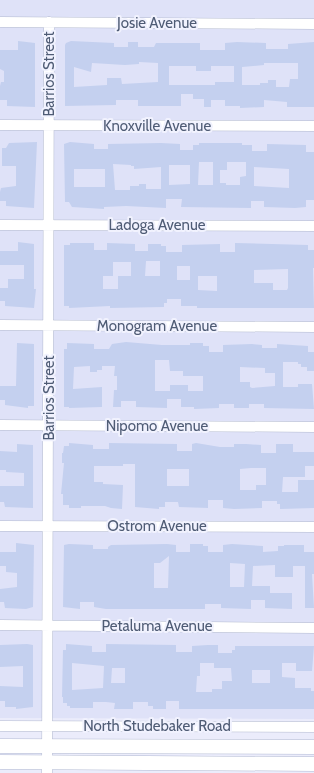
<svg xmlns="http://www.w3.org/2000/svg" width="314" height="773" viewBox="0 0 314 773" font-family="Cabin,sans-serif">
<style>
.residential{fill:#dfe2f8}
.building{fill:#c4d0ef;fill-rule:evenodd}
.lines{fill:none;stroke-linecap:round;stroke-linejoin:round}
.minor-casing{stroke:#b3bacf;stroke-width:11}
.secondary-casing{stroke:#b1b9d2;stroke-width:15}
.minor{stroke:#fff;stroke-width:10}
.secondary{stroke:#fff;stroke-width:14}
.labels{text-anchor:middle;dominant-baseline:central;stroke-width:4;stroke-linejoin:round;paint-order:stroke}
.street-label{font-size:15px;fill:#4f5c75;stroke:#f1f2fe}
</style>
<rect width="100%" height="100%" fill="#ebecfb"/>
<path class="residential" d="M0 0H314V719L0 718Z"/>
<path class="building" d="M18 41 35 43V107L7 106V100H0V86L1 82H4V71L0 69V50H18Z
M71 41 114 43V47H128V42H138V47H154L156 43H200V50H225V43L237 42 266 43V49H288V44L314 42V107H287V102L264 100V107L240 108V106H225V100H211V107H204V99H193V94H181V106H138V100H116V105L65 106V45L66 43ZM139 62 158 63V82L122 84 121 78H107V85L74 87V67L91 72 92 63 125 65 139 64ZM264 63H298V79H290L289 87H276V80H268V83H260V85H242V67L264 65ZM169 66H196V71H211V66H234V82H215V85H169Z
M37 142 34 208 6 206V201H0V192L1 188 16 186V166H2V148H6L9 143Z
M70 142 94 144V149H108V144L161 143 180 144V150H193V145H199V143H242V145H252V151H267V144L306 145V152H314V200H306V207L295 208 264 207V201H251V208L181 207 182 199H166V208L126 206 104 207V209L72 207 69 202H65L64 144ZM199 162H213V185H198ZM227 162H246V176L240 177V185H226V183H220V170H227ZM113 164 131 165V166H134V169L161 167V189H146V184H139V186H130V190H115ZM169 165H190V184L169 185ZM254 167 289 169V188L254 186ZM74 169H105V187H74Z
M18 242 34 244V289H36L34 308 5 306V301H0V288H8V279H24V265H0V251H18Z
M70 243H94V250H107V243L135 244V251H148V244H161V246H166V252H182V245L220 244V252H235V243L308 245V250H314V268H313L314 308H197V306H181V299H167V303H164V307L110 308V306L69 308V306H64V245H70ZM146 261H160V276H145ZM113 262H131V276H118V289H103V276H113ZM177 266H190V280H177ZM288 269V288L287 290H273V283H254V270ZM198 276H217V291L198 290Z
M126 342 162 345H190V343H203V346H209V352H223V345L252 344 262 345V348H277V344L308 346V352H314V371H307V367H301V364H298V362H283V387H298V384H312L314 409 264 408V404H249V408H234V404H219V408L194 409V407H181V399H167V408L136 407V401H121V407H113L114 390H117V376H114L115 366H102V370H97V372H90V366L74 367 73 389 102 387V407L69 408V407H64V349H67V343L94 344V349H109L112 344ZM155 360H169L170 371H183V376H203V391H188V385H170V391H155ZM240 367 265 368V373H275V386L252 388 250 387V382H240Z
M17 343 34 344V406H28V408L5 405V400H0V386H16Z
M69 443 93 445V449H109V443L177 444V451H192V444L196 443 220 447H234V444H246L261 445V453H276V444H293V452H314V466H305V477H283L282 492H298V480H314V508L280 509V504H277V501H262V508L234 509 223 508V500H208V508L179 507 178 502H165V507H159V509L135 507V464H123V466H94V482H103V484L123 485 122 509 111 508 105 506H81V508H69V505H63V494H61L64 463H62V453H63L64 446H69ZM251 468H266V485H256V490H240V469ZM167 469H189V486H167Z
M17 444 33 445V508L5 507 4 502H0V486H24V473L6 472V470H0V451L17 452Z
M16 543 34 545 33 607 26 609 5 608 4 602H0V589L17 587V573L6 572V566H0V552H16Z
M69 544 93 545V549H108V547L111 545 167 544 176 545V552H190V544H203V546H208V552H223V545L232 544 263 546V552L278 551V546H284V545H304V552H314V574H312L314 608H305V566H293V577H275V565L253 566 252 586H270V593H292V609L265 608V600H251V609L221 608V604H205V609H106L94 607V602H80V609L63 607 64 545ZM169 556 168 588H154V563H160ZM230 563 245 564 244 587H230Z
M27 644 33 645V707L16 709V707H5V701H0V686L23 687V666L0 667V645Z
M66 644 92 646V652H106V644L176 645V652H192V646L208 645H218V653H232V650H235V646H314L312 671H296V663H282V677L295 678V688H311V691H314V709H179V701H166V709H153V706H148V702H133V709H114L115 703 106 702H93V708H70V706H67V703H63V697H62L63 650H66ZM72 663 104 666 103 688 72 690ZM200 663H214V668H231L232 681H222V689H212V692H196L197 676H200ZM112 668H125V683H111ZM252 670H270V683H252Z"/>
<g class="lines">
<defs>
<path id="minor" d="M0 22 314 24
M0 125 314 126
M0 225 314 226
M0 325 314 327
M0 425 314 427
M0 526 314 527
M0 625 314 628
M0 726 314 727
M47 773 49 22"/>
<path id="secondary" d="M0 746 314 747
M0 762 314 764"/>
</defs>
<use href="#minor" class="minor-casing"/>
<use href="#secondary" class="secondary-casing"/>
<use href="#minor" class="minor"/>
<use href="#secondary" class="secondary"/>
</g>
<g class="labels">
<g class="street-label">
<text x="157" y="23">Josie Avenue</text>
<text transform="translate(49 74) rotate(-90)">Barrios Street</text>
<text x="157" y="126">Knoxville Avenue</text>
<text x="157" y="225">Ladoga Avenue</text>
<text x="157" y="326">Monogram Avenue</text>
<text transform="translate(49 398) rotate(-90)">Barrios Street</text>
<text x="157" y="426">Nipomo Avenue</text>
<text x="157" y="526">Ostrom Avenue</text>
<text x="157" y="626">Petaluma Avenue</text>
<text x="157" y="726">North Studebaker Road</text>
</g>
</g>
</svg>
